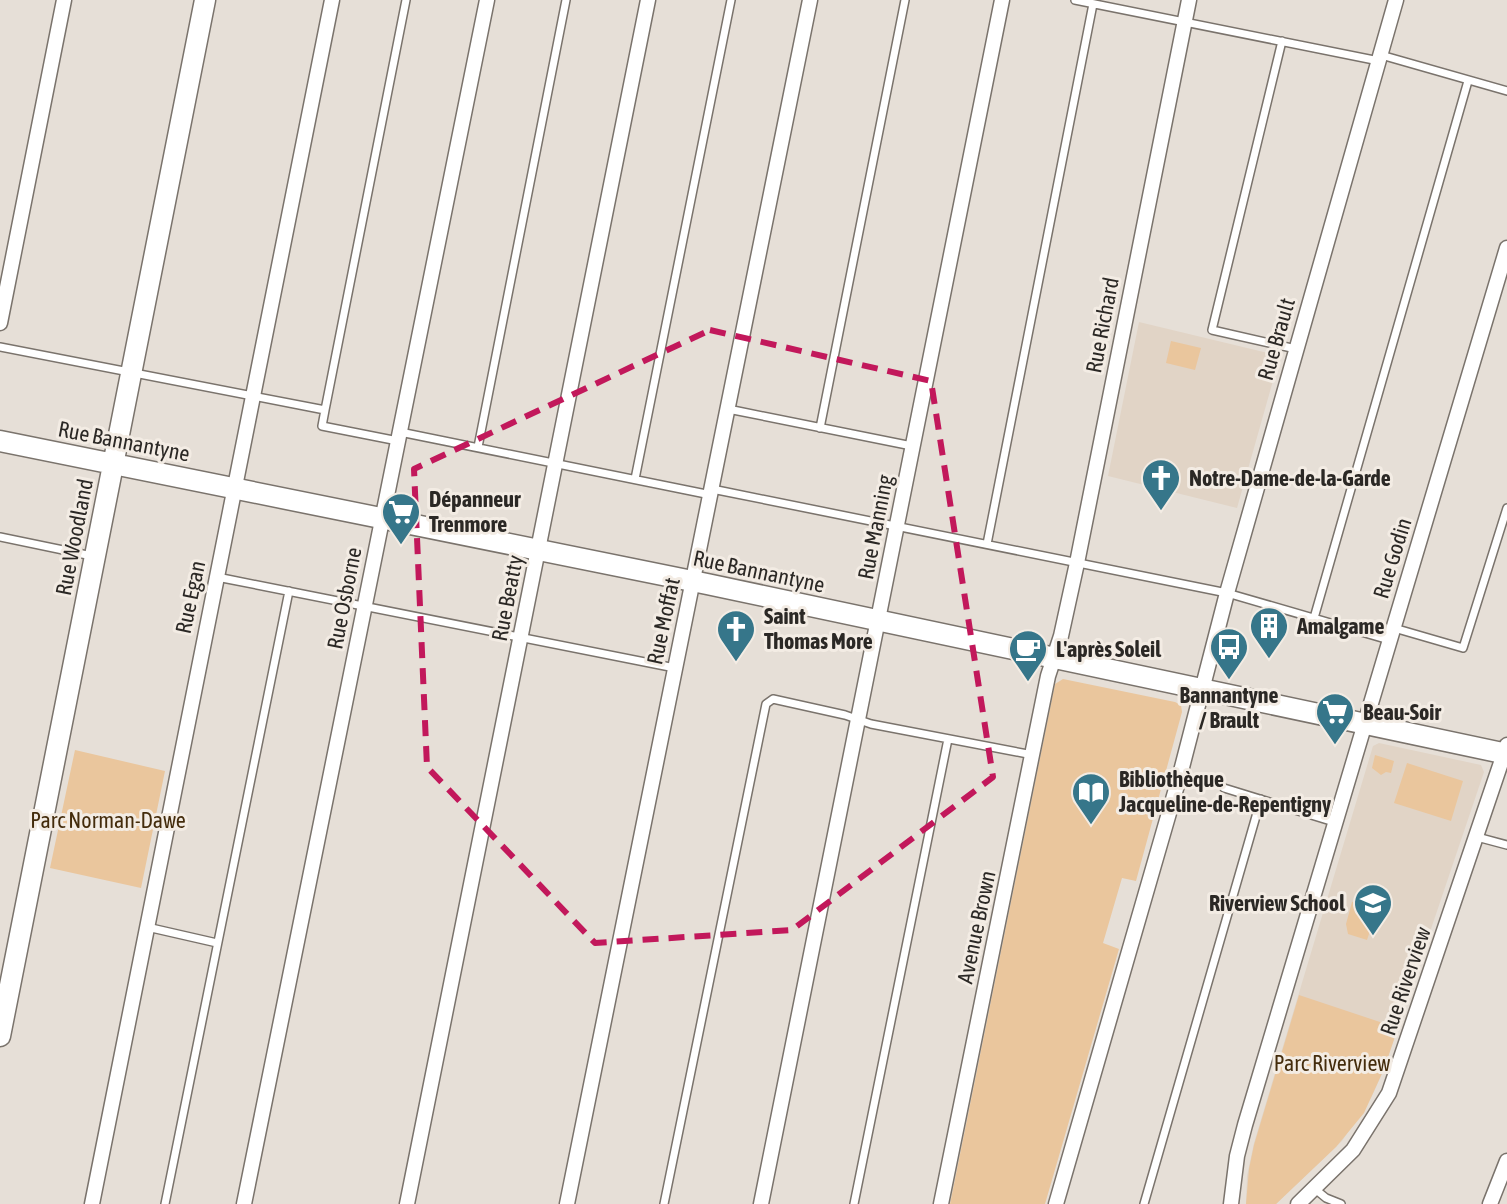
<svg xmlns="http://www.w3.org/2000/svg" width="1507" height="1204" viewBox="0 0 1507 1204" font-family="'Asap Condensed',sans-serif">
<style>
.built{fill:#e1d4c6}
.green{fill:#eac69d}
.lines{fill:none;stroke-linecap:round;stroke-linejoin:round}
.lane-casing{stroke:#7a736c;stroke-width:10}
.street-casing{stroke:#7a736c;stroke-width:17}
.secondary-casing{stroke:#7a736c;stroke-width:23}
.lane{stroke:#fff;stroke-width:7}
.street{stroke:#fff;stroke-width:14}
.secondary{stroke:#fff;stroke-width:20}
.marked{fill:none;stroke:#c2185b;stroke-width:6;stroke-dasharray:16 10;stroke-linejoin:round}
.labels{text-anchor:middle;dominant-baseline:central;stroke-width:6;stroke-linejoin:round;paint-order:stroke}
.street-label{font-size:22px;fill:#2b2825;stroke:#f3ece4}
.poi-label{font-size:22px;font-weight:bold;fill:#2b2825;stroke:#f3ece4;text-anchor:start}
.park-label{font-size:22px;fill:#442c0c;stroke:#f3ece4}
</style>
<rect width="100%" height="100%" fill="#e6dfd7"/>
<path class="built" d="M1139 322 1280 356 1237 508 1108 476Z
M1379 743 1481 765 1484 772 1382 1074 1371 1098 1342 1141 1276 1204H1246L1247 1176 1254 1143 1373 746Z"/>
<path class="green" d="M1171 341 1201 348 1195 370 1166 363Z
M1063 679 1175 702 1181 705 1182 712 1136 881 1122 878 1103 943 1119 949 1045 1204H950L1055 684Z
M75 750 165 771 141 888 50 868Z
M1375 755 1394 761 1391 773 1386 772 1381 775 1372 768Z
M1407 763 1463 781 1451 821 1394 803Z
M1358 900 1378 907 1367 940 1348 934 1346 924 1352 902Z
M1299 995 1398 1028 1384 1069 1364 1113 1336 1147 1276 1204H1246L1249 1169 1254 1145Z"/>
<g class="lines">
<defs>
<path id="lane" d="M1075 0 1379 61
M1282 41 1212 330 1296 349
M1381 55 1507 91
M0 347 325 410 406 0
M728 409 912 446
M325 410 322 426 398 441
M820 428 905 0
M400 432 711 495
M478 447 566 0
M635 479 731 0
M712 489 1227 593 1389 640
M0 537 92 556
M987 544 1093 4
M217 577 675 668
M1314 618 1468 81
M1394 628 1463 648 1507 508
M1224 788 1334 822
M1477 837 1507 845
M147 927 217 943
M1315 1189 1326 1198 1341 1204
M165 1204 289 591
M664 1204 766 704 773 699 845 715 871 724 1033 755
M854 1204 948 739
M1144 1204 1261 799"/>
<path id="street" d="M0 323 64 0
M92 1204 332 0
M244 1204 487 0
M407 1204 648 0
M567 1204 810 0
M761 1204 1002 0
M941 1204 1048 676 1061 636 1077 563 1189 0
M1056 1204 1180 775 1227 593 1396 0
M1231 1204 1237 1156 1245 1125 1507 248
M1298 1204 1353 1150 1389 1093 1507 745
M1490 1204 1507 1161"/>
<path id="secondary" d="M0 441 707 584 1507 754
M0 1036 205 0"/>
</defs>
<use href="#lane" class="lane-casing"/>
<use href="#street" class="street-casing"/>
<use href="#secondary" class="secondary-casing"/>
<use href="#lane" class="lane"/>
<use href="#street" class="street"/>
<use href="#secondary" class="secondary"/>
</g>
<path class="marked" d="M710 330 931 381 993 777 792 930 595 943 427 767 414 469Z"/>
<defs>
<symbol id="church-pin" viewBox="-11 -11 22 30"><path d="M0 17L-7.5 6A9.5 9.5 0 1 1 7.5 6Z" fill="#36768a" stroke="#f3ece4"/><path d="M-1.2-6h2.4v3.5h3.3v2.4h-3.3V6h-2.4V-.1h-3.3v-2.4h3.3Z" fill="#fff"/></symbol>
<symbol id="supermarket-pin" viewBox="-11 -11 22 30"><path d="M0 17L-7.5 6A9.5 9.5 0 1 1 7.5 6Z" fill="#36768a" stroke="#f3ece4"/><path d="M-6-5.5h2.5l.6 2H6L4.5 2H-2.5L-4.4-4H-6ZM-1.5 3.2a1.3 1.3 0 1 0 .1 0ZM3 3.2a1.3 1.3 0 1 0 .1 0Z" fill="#fff"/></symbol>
<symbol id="building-pin" viewBox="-11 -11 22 30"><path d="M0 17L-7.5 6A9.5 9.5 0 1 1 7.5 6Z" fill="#36768a" stroke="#f3ece4"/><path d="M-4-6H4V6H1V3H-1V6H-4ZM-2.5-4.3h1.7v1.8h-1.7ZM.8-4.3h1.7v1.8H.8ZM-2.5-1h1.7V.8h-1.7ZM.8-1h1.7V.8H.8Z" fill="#fff"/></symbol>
<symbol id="bus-pin" viewBox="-11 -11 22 30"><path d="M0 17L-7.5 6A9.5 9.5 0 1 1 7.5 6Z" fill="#36768a" stroke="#f3ece4"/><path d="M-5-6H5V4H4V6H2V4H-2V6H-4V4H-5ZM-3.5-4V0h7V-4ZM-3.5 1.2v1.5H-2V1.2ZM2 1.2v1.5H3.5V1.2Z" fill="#fff"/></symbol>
<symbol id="cafe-pin" viewBox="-11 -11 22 30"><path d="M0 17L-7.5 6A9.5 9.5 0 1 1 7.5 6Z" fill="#36768a" stroke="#f3ece4"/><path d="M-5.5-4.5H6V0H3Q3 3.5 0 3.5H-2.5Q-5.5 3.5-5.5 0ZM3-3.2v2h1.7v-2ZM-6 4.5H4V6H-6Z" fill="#fff"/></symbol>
<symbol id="library-pin" viewBox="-11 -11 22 30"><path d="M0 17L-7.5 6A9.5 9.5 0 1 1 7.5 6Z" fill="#36768a" stroke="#f3ece4"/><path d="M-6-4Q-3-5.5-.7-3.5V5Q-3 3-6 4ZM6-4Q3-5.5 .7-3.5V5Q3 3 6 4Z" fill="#fff"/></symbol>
<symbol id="school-pin" viewBox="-11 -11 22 30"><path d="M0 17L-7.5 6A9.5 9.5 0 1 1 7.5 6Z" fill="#36768a" stroke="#f3ece4"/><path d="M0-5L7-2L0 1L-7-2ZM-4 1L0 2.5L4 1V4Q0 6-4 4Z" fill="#fff"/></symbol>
</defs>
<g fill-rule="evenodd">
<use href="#church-pin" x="1139" y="456" width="44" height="60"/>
<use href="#supermarket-pin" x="379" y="490" width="44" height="60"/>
<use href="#building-pin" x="1247" y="604" width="44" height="60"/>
<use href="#church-pin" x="714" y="607" width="44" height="60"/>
<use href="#bus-pin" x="1207" y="625" width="44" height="60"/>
<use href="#cafe-pin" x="1006" y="627" width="44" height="60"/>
<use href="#supermarket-pin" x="1313" y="690" width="44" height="60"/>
<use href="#library-pin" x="1069" y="770" width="44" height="60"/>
<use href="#school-pin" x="1351" y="881" width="44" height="60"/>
</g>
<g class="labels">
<g class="street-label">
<text transform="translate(1102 325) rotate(-79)">Rue Richard</text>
<text transform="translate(1276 339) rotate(-74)">Rue Brault</text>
<text transform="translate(124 441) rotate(11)">Rue Bannantyne</text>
<text transform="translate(875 527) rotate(-79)">Rue Manning</text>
<text transform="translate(74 537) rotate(-79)">Rue Woodland</text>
<text transform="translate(1392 558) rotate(-73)">Rue Godin</text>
<text transform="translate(759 571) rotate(12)">Rue Bannantyne</text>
<text transform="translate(190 597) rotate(-78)">Rue Egan</text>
<text transform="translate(344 598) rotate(-79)">Rue Osborne</text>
<text transform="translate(507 598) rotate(-79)">Rue Beatty</text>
<text transform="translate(663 621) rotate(-78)">Rue Moffat</text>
<text transform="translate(976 927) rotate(-78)">Avenue Brown</text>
<text transform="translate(1405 981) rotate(-71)">Rue Riverview</text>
</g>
<g class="poi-label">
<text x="1189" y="478">Notre-Dame-de-la-Garde</text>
<text x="429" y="499">Dépanneur<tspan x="429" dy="25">Trenmore</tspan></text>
<text x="764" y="616">Saint<tspan x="764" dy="25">Thomas More</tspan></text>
<text x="1297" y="626">Amalgame</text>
<text x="1056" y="649">L'après Soleil</text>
<text x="1229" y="695" text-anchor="middle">Bannantyne<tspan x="1229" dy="25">/ Brault</tspan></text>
<text x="1363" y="712">Beau-Soir</text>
<text x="1119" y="779">Bibliothèque<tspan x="1119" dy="25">Jacqueline-de-Repentigny</tspan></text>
<text x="1345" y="903" text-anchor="end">Riverview School</text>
</g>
<g class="park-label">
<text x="108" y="820">Parc Norman-Dawe</text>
<text x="1332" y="1063">Parc Riverview</text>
</g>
</g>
</svg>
